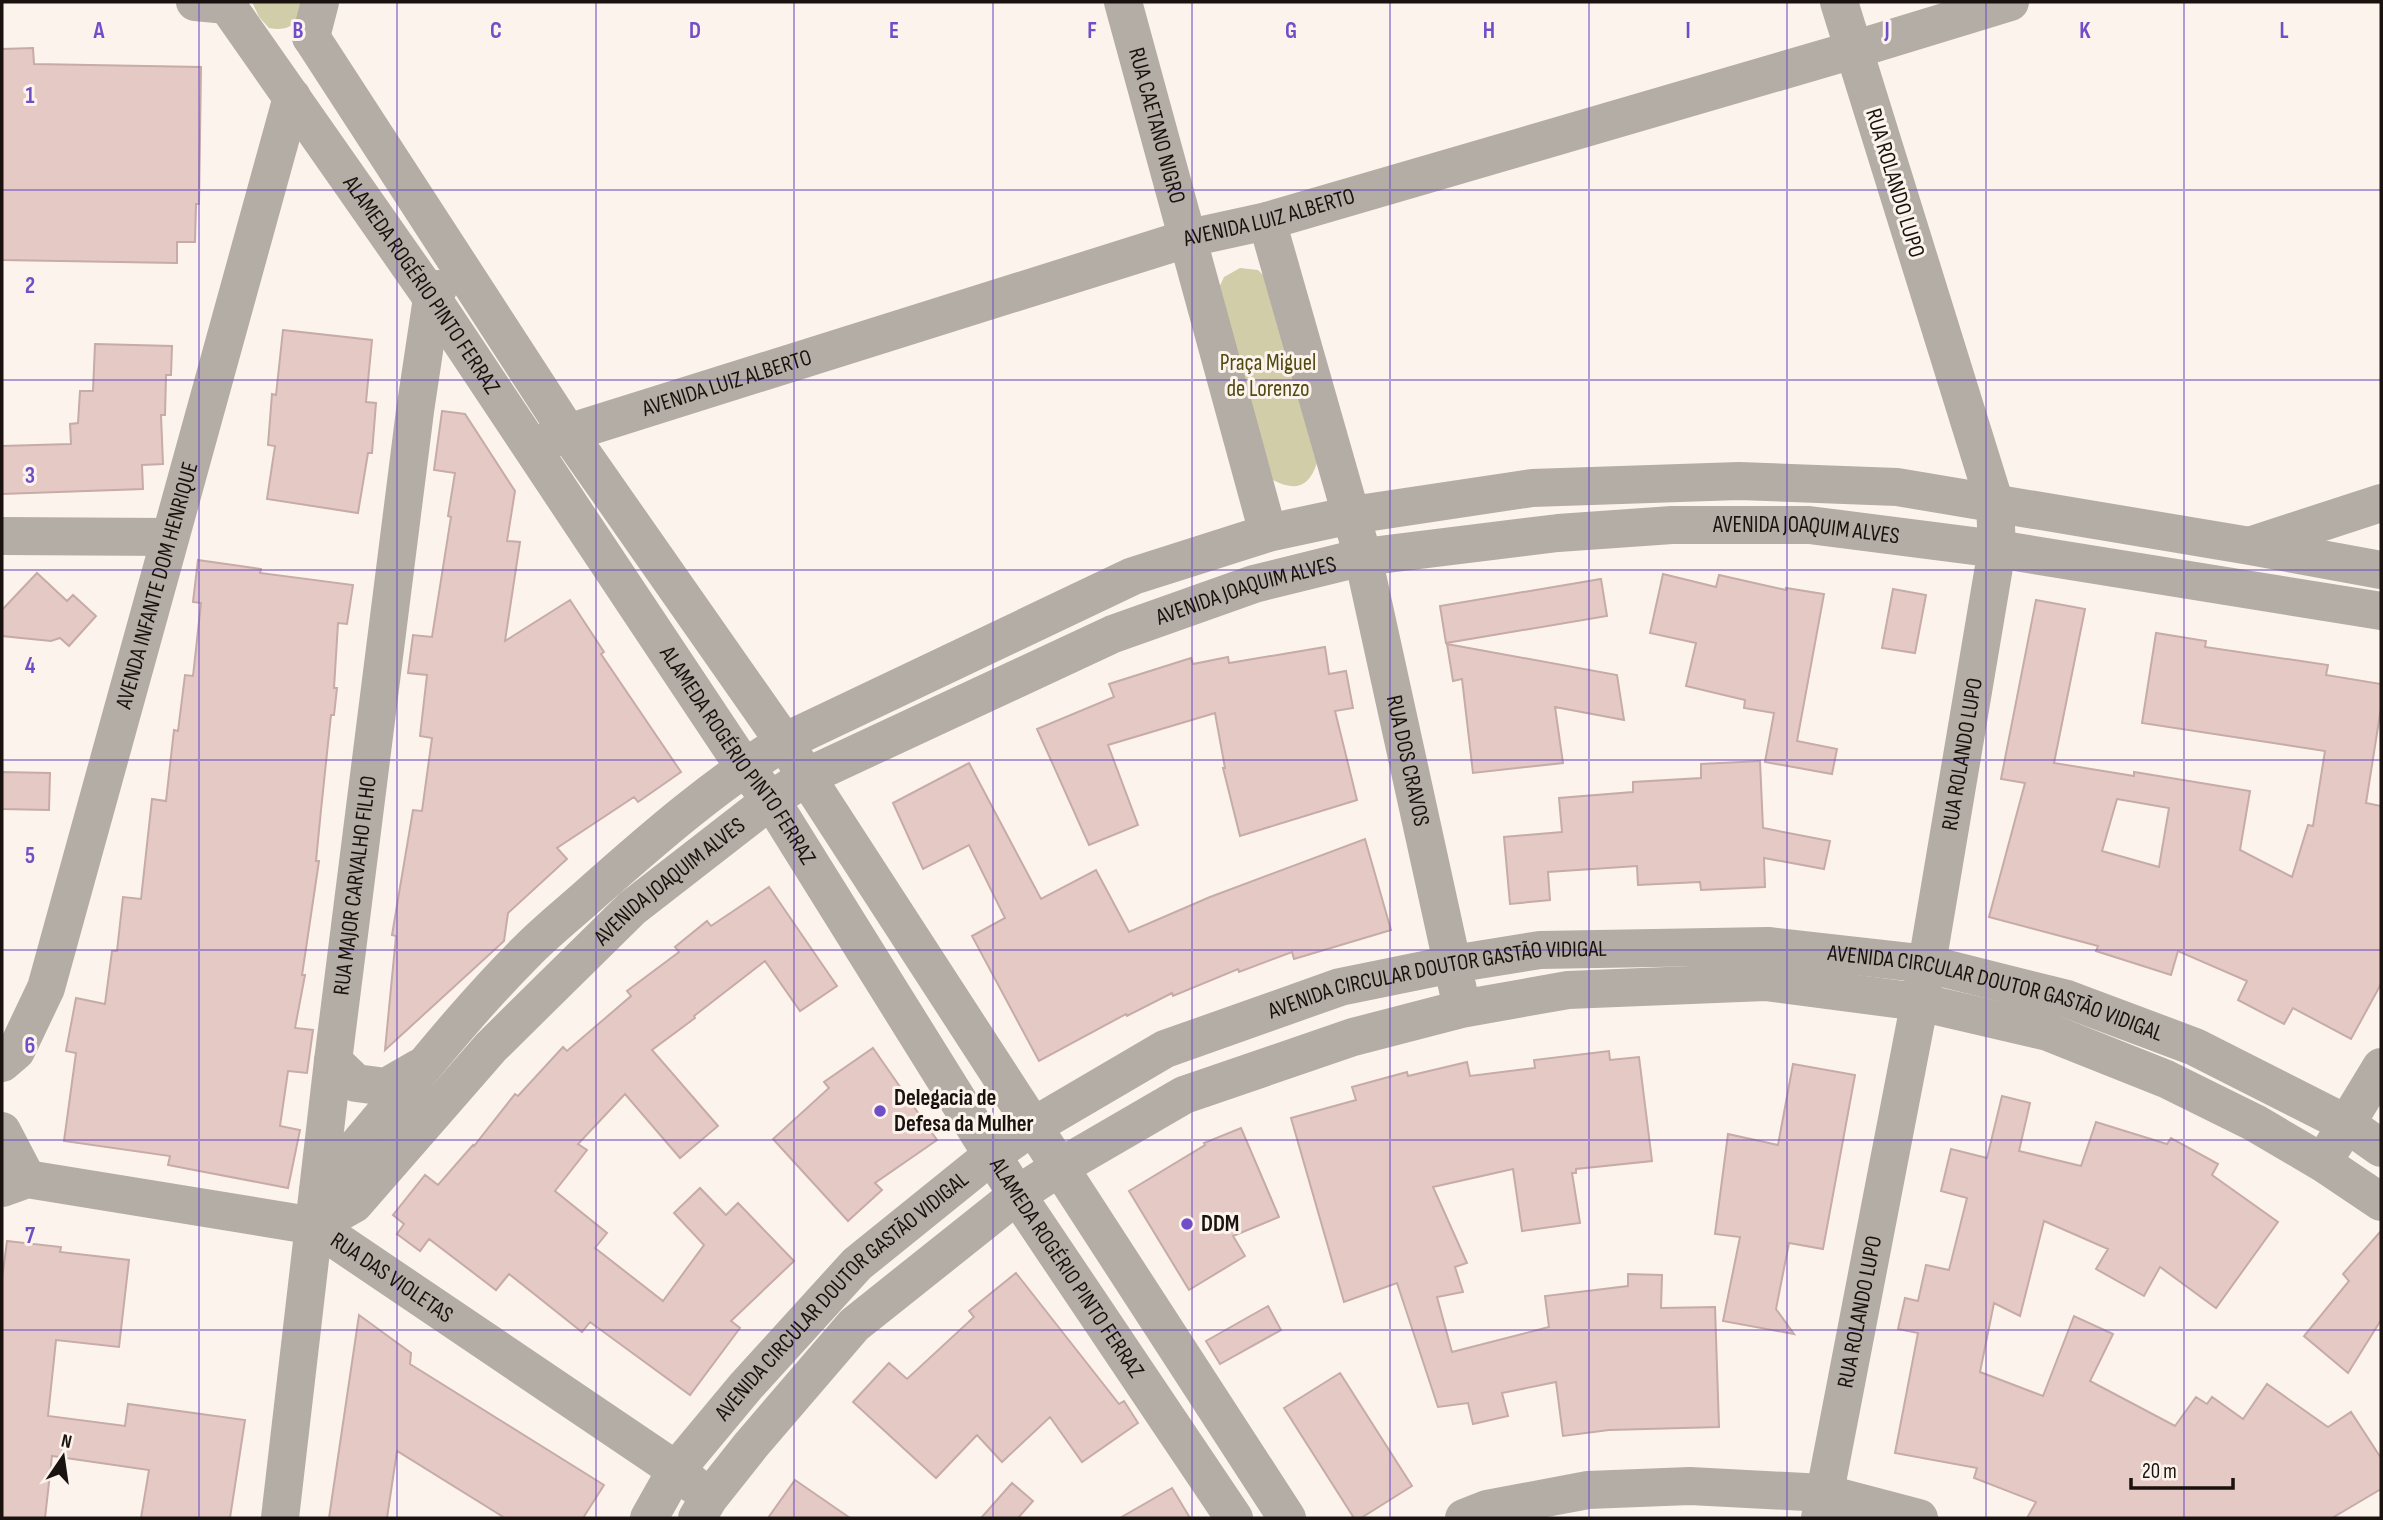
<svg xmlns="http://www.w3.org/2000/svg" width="2383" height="1520" viewBox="0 0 2383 1520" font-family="'Sofia Sans Condensed',sans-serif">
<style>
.green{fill:#d2cda9}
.building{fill:#e5c9c5;stroke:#c6aba7;stroke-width:2;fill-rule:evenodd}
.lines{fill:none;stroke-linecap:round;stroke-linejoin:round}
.minor{stroke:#b4ada5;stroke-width:38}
.grid{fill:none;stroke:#714ec7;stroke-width:2;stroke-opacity:0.55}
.poi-dot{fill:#714ec7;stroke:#fcf3ed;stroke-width:2.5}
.labels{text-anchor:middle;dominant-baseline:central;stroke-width:6;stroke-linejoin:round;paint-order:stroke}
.street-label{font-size:23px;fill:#1a120e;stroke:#fcf3ed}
.park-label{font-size:23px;fill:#514911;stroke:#fcf3ed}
.poi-label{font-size:23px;font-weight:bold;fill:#1a120e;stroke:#fcf3ed;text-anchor:start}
.grid-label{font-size:23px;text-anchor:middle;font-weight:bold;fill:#714ec7;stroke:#fcf3ed;stroke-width:6;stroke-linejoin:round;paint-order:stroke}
</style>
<rect width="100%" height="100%" fill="#fcf3ed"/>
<path class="green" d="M252 2H304C298 23 291 32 269 28L259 17Z
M1240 268 1258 270 1265 277 1317 463C1309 487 1296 492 1273 480L1218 290 1224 277Z"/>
<path class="building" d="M33 48 34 64 201 67 199 204H196L195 242H177V263L2 260V49Z
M283 330 372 340 366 402 376 403 372 453H368L358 513 267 499 275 446 268 445 272 394 276 395Z
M95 344 172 346 171 375H166L165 415H161L163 464 142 465 143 489 2 494V446L71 444 70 424 78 423 80 391H93Z
M442 411 465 414 515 491 507 541 520 542 505 641 570 600 604 652 601 654 681 772 638 802 634 797 557 848 567 859 508 913 504 941 385 1050 396 936 392 935 413 810 422 811 432 738 420 736 427 675 408 673 413 635 432 637 451 517 448 516 455 473 434 470Z
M198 560 261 569 260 573 353 585 347 624 338 623 334 688H337L334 715H331L321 810 316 861H319L302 975H305L295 1028 313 1030 307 1073 288 1071 280 1126 300 1130 288 1188 168 1165 170 1156 64 1141 76 1053 66 1051 76 998 105 1004 112 951H117L123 897 141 899 152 799 166 801 174 730 178 731 185 675 193 676 201 603 193 602Z
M37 573 67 601 73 595 96 616 69 646 60 638 51 641 2 636V610Z
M1663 574 1716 587 1719 575 1786 590V588L1824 594 1797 741 1837 749 1832 774 1765 762 1774 713 1744 708 1745 700 1686 686 1696 643 1650 633Z
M1601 579 1607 616 1446 643 1440 606Z
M1893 589 1926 595 1915 653 1882 648Z
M2036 600 2085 609 2054 763 2134 776V772L2250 791 2240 850 2292 877 2308 825 2313 826 2325 751 2142 723 2156 633 2206 641 2205 647 2328 665 2326 675 2381 684V708L2366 803 2381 806V984L2351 1039 2293 1008 2284 1024 2238 1000 2247 981 2178 951 2171 975 2096 951 2098 946 1989 917 2025 783 2001 779ZM2117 799 2169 808 2159 867 2102 851Z
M1447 644 1617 675 1624 720 1555 707 1563 763 1473 773 1462 679 1453 681Z
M1325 647 1329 674 1346 671 1353 708 1335 711 1357 800 1240 836 1223 768H1225L1215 713 1108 745 1138 825 1089 845 1037 729 1114 697 1109 684 1191 658 1193 664 1228 657 1229 663Z
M1760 761 1763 828 1830 841 1824 869 1764 858 1765 887 1701 890 1700 882 1638 885 1637 866 1548 872 1550 900 1510 904 1504 837 1562 832 1559 798 1633 792V782L1701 778V764Z
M969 763 1041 899 1096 870 1129 932 1210 897 1365 839 1391 930 1294 959 1292 952 1239 972 1238 969 1173 996 1172 993 1127 1016 1126 1014 1039 1061 972 936 1005 918 969 845 923 869 893 803Z
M2 772 50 773 49 810 2 809Z
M769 887 837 986 800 1011 765 961 694 1016 695 1018 652 1050 718 1126 680 1158 625 1094 578 1144 587 1150 555 1191 607 1233 595 1248 663 1301 704 1245 674 1213 700 1188 726 1215 738 1203 794 1261 731 1321 740 1328 690 1395 590 1322 582 1332 509 1274 496 1290 429 1239 420 1251 397 1234 404 1224 393 1215 425 1175 438 1185 473 1145 474 1146 515 1094 518 1096 563 1047 567 1051 631 996 627 991 679 952 675 947 707 921 711 926Z
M873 1048 937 1140 875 1183 882 1190 848 1221 773 1139 829 1088 824 1082Z
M1609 1051 1610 1060 1639 1057 1652 1161 1576 1169V1173H1572L1580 1223 1522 1231 1513 1169 1433 1187 1467 1263 1455 1267 1463 1292 1437 1297 1452 1352 1549 1327 1545 1296 1628 1286V1274L1662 1275 1661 1308 1715 1307 1719 1427 1609 1430 1563 1436 1556 1382 1502 1393 1508 1416 1473 1424 1468 1403 1438 1407 1397 1283 1344 1302 1291 1118 1356 1100 1352 1087 1407 1072 1408 1076 1467 1062 1470 1076 1535 1068 1534 1060Z
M1793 1064 1855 1075 1823 1249 1789 1243 1776 1309 1794 1334 1723 1321 1740 1237 1715 1234 1728 1134 1778 1145Z
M2002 1096 2030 1103 2019 1151 2081 1166 2096 1122 2167 1144 2171 1138 2218 1164 2212 1175 2278 1222 2216 1308 2160 1267 2144 1296 2096 1269 2108 1249 2044 1221 2020 1316 1994 1303 1980 1372 2043 1396 2074 1316 2113 1334 2090 1381 2175 1426 2196 1397 2207 1404 2212 1397 2243 1419 2267 1384 2328 1427 2351 1412 2381 1458V1489L2332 1518H2027L2036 1502 1974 1478 1977 1468 1895 1453 1918 1333 1898 1329 1905 1298 1918 1301 1926 1265 1949 1270 1967 1198 1941 1191 1951 1149 1987 1158Z
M1241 1128 1279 1217 1233 1236 1245 1256 1189 1290 1129 1191 1205 1145 1204 1143Z
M2381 1231V1320L2348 1373 2304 1336 2349 1281 2343 1274Z
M7 1241 61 1247 60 1252 129 1260 119 1347 56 1340 48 1416 125 1426 128 1404 245 1420 230 1518H141L149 1470 52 1456 45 1518H2V1279Z
M1016 1273 1119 1404 1124 1401 1138 1423 1082 1462 1050 1417 1002 1462 977 1435 936 1478 853 1402 889 1363 907 1379 974 1317 969 1311Z
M1268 1306 1281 1330 1220 1364 1206 1341Z
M359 1315 411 1353 410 1364 604 1485 583 1518H505L397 1451 387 1518H329Z
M1340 1373 1412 1486 1361 1518H1354L1284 1408Z
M795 1480 850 1518H768Z
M1012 1483 1033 1501 1018 1518H981Z
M1172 1488 1190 1518H1120Z"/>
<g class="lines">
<g class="minor">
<path d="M195 2 227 5"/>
<path id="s1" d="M1123 2 1268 533"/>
<path id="s2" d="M227 5 432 298 744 767 771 800 1017 1195 1234 1518"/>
<path d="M311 37 568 433 784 742 1287 1518"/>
<path d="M311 37 320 2"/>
<path id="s3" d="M1267 221 1363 557 1458 990"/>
<path id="s4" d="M547 441 568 433 1189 238 1267 221 1853 50 2010 2"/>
<path d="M2 536 170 537"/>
<path d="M2252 545 2381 503"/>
<path d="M333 1061 356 1083 386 1087 419 1068"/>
<path id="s5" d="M2 1063 16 1051 46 988 292 97"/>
<path d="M2 1131 27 1179"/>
<path d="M2333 1146 2381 1067"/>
<path id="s6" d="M2 1188 27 1179 315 1226 676 1470 694 1485"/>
<path d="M318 1191C388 1114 450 1028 524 954 546 931 572 911 595 890 655 837 716 784 784 742L1133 576 1268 533 1352 515 1532 488 1739 481 1897 487 2250 546 2381 570"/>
<path id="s7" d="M315 1226 354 1204 491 1047 632 908 771 800 806 777 1113 634 1254 584 1363 557 1558 533 1672 525H1809L1997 549 2381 611"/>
<path id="s8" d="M280 1518 333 1061 415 411 432 298 438 289"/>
<path id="s9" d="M649 1518 676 1470 746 1386 857 1264 992 1155 1032 1127 1165 1049 1340 987 1453 964 1540 950 1768 946 1927 964 2067 999 2195 1047 2347 1124 2381 1148"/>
<path d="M697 1518 709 1498 751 1445 854 1325 1017 1195 1060 1167 1184 1095 1353 1037 1461 1009 1568 990 1765 982 1919 1002 2048 1032 2166 1079 2255 1123 2323 1163 2381 1202"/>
<path d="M1464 1518 1487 1509 1588 1490 1690 1486 1824 1493 1919 1518"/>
<path id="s10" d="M1820 1518 1927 964 1997 549 1995 504 1839 2"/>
</g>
</g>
<path class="grid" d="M199 2V1518M397 2V1518M596 2V1518M794 2V1518M993 2V1518M1192 2V1518M1390 2V1518M1589 2V1518M1787 2V1518M1986 2V1518M2184 2V1518M2 190H2381M2 380H2381M2 570H2381M2 760H2381M2 950H2381M2 1140H2381M2 1330H2381"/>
<g class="poi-dot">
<circle cx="880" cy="1111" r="7"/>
<circle cx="1187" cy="1224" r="7"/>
</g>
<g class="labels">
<g class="street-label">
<text stroke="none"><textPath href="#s1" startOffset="128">RUA CAETANO NIGRO</textPath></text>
<text transform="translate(1895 183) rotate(73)">RUA ROLANDO LUPO</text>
<text stroke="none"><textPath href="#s4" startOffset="756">AVENIDA LUIZ ALBERTO</textPath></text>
<text stroke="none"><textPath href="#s2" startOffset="341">ALAMEDA ROGÉRIO PINTO FERRAZ</textPath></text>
<text stroke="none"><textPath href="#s4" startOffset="189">AVENIDA LUIZ ALBERTO</textPath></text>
<text stroke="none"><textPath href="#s7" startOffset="1715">AVENIDA JOAQUIM ALVES</textPath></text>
<text stroke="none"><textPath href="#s5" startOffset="506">AVENDA INFANTE DOM HENRIQUE</textPath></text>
<text stroke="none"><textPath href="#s7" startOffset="1148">AVENIDA JOAQUIM ALVES</textPath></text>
<text stroke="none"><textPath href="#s10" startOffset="777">RUA ROLANDO LUPO</textPath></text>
<text stroke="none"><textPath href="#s2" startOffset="908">ALAMEDA ROGÉRIO PINTO FERRAZ</textPath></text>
<text stroke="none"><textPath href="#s3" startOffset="558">RUA DOS CRAVOS</textPath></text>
<text stroke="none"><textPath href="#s7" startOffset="497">AVENIDA JOAQUIM ALVES</textPath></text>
<text stroke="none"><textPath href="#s8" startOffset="637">RUA MAJOR CARVALHO FILHO</textPath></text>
<text stroke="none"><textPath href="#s9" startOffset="989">AVENIDA CIRCULAR DOUTOR GASTÃO VIDIGAL</textPath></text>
<text stroke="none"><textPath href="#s9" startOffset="1556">AVENIDA CIRCULAR DOUTOR GASTÃO VIDIGAL</textPath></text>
<text stroke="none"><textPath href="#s2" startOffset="1517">ALAMEDA ROGÉRIO PINTO FERRAZ</textPath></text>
<text stroke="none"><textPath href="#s6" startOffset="411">RUA DAS VIOLETAS</textPath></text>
<text stroke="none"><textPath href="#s9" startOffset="296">AVENIDA CIRCULAR DOUTOR GASTÃO VIDIGAL</textPath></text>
<text stroke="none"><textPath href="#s10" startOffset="210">RUA ROLANDO LUPO</textPath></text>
</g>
<g class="park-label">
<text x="1268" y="363">Praça Miguel<tspan x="1268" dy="26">de Lorenzo</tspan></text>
</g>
<g class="poi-label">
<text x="894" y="1098">Delegacia de<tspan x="894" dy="26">Defesa da Mulher</tspan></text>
<text x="1201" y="1224">DDM</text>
</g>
</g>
<g class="grid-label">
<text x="99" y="38">A</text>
<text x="298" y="38">B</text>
<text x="496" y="38">C</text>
<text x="695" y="38">D</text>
<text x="894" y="38">E</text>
<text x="1092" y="38">F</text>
<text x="1291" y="38">G</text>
<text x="1489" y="38">H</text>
<text x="1688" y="38">I</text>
<text x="1887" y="38">J</text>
<text x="2085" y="38">K</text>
<text x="2284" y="38">L</text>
<text x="30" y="103">1</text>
<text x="30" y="293">2</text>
<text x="30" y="483">3</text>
<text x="30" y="673">4</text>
<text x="30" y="863">5</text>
<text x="30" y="1053">6</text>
<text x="30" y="1243">7</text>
</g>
<rect width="2383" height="1520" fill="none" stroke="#1a120e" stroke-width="7"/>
<g transform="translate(63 1457) rotate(13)" stroke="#fcf3ed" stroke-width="5" paint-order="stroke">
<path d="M0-5L12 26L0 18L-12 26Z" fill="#1a120e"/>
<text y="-10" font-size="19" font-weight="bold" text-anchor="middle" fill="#1a120e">N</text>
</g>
<path d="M2131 1478v10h102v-10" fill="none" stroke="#1a120e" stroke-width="3.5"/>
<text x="2142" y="1478" font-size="21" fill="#1a120e" stroke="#fcf3ed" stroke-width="5" paint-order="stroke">20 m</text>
</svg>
